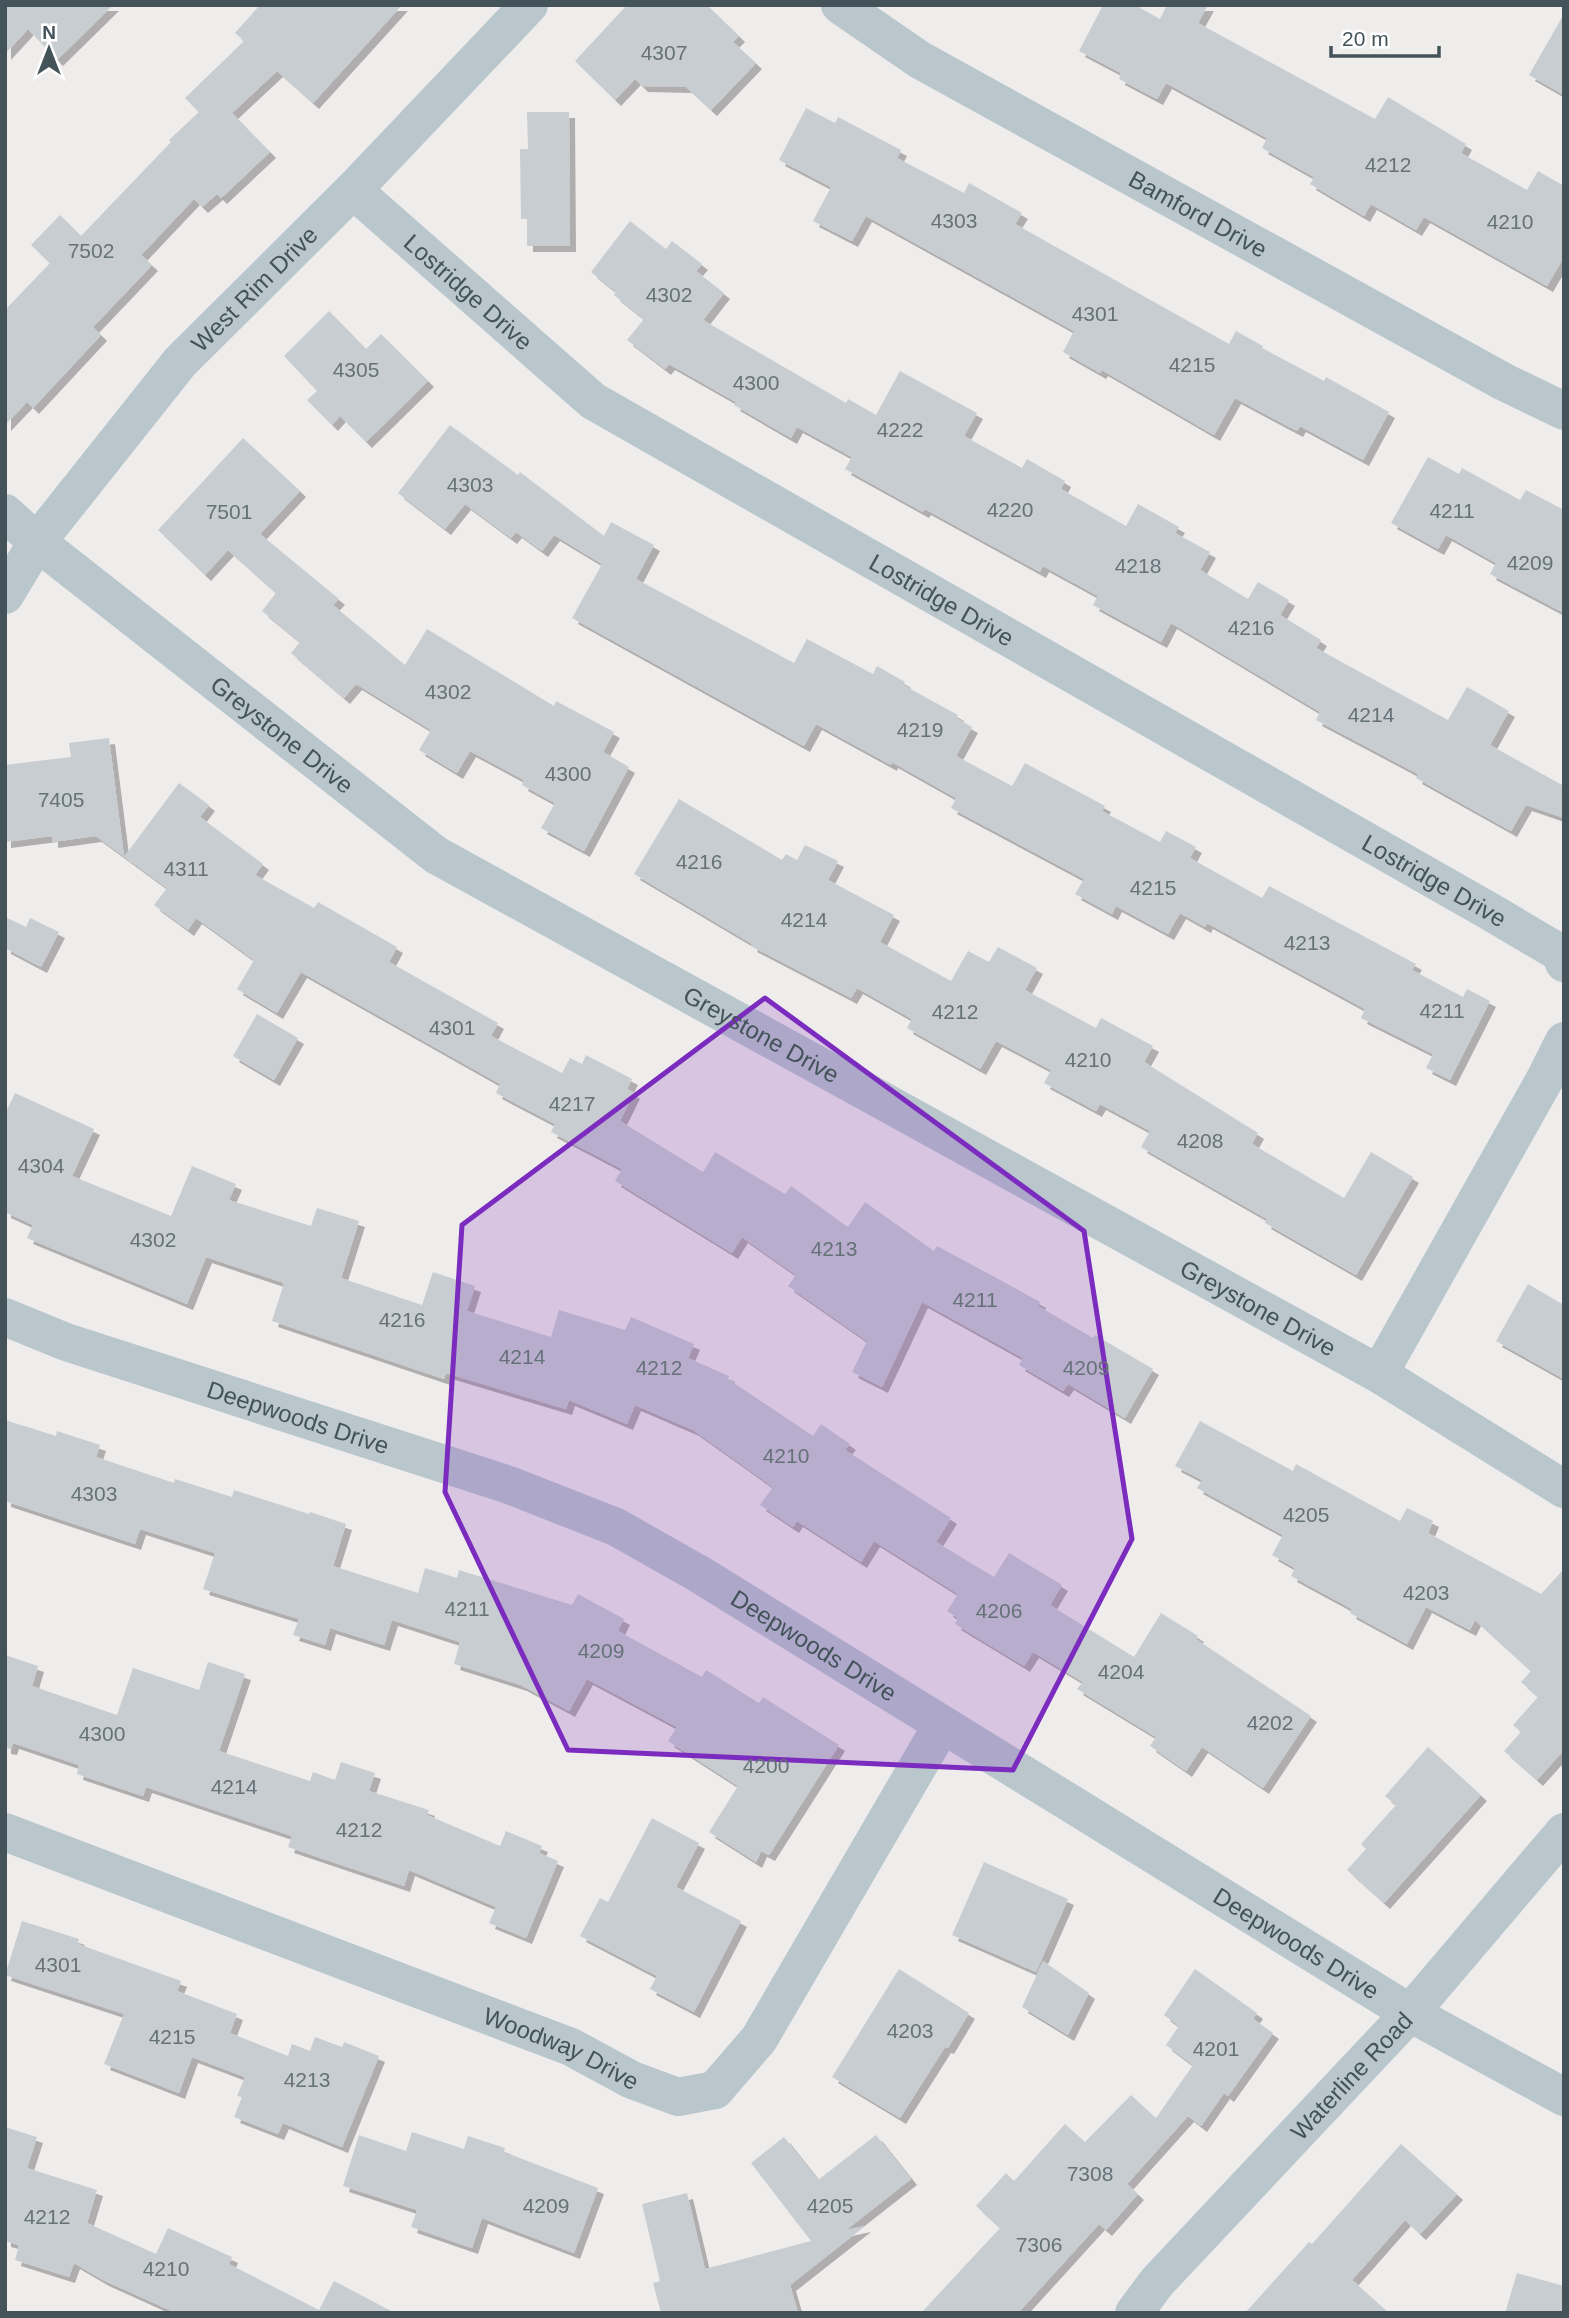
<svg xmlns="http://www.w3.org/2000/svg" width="1569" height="2318" viewBox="0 0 1569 2318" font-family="Helvetica,sans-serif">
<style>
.building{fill:#c8cdd1;filter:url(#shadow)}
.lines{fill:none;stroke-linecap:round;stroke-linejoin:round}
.minor{stroke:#b9c6cc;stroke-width:38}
.marked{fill:#7b2cbf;fill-opacity:0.2;stroke:#7b2cbf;stroke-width:5;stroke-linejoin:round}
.labels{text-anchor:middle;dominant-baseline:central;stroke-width:7;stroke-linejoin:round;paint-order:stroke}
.number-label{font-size:21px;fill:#657278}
.street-label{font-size:24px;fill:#44535a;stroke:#fff}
</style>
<defs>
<filter id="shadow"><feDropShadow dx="6" dy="6" stdDeviation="0" flood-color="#0004"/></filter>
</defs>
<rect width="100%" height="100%" fill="#efecec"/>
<path class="building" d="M5 5H113L57 60 28 29 5 54Z
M260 5H402L313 103 277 71 232 113 270 152 221 198 217 194 202 207 194 199 141 255 152 265 93 327 101 335 33 408 27 402 5 425V310L50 263 31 245 60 215 81 236 171 142 169 140 199 112 185 98 244 41 235 33Z
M627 5H707L739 36 733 42 756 63 711 110 686 87 642 86 635 79 615 100 575 61Z
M1103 5H1135L1160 19 1167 5H1208L1198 23 1375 119 1388 97 1466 144 1461 153 1527 190 1538 171 1564 186V257L1547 286 1424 217 1416 230 1371 204 1364 216 1310 184 1314 177 1262 148 1267 138 1166 83 1157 99 1119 79 1121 73 1079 51Z
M1564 14V95L1529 75Z
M806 108 835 123 838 117 901 150 897 158 964 193 969 183 1022 213 1015 224 1229 344 1236 331 1263 346 1262 348 1324 381 1326 377 1389 412 1363 460 1300 426 1297 431 1235 398 1214 435 1102 370 1100 373 1063 352 1074 331 866 216 852 241 813 221 831 187 779 160Z
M527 112H569L570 246H527V219H521L520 149H528Z
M630 221 666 249 672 241 702 264 696 271 724 293 703 320 846 403 848 399 876 415 900 371 977 413 964 436 1022 468 1027 459 1065 481 1061 489 1126 526 1138 504 1179 527 1175 533 1210 552 1200 570 1248 599 1258 582 1289 600 1280 615 1321 640 1316 648 1448 720 1467 687 1509 711 1490 745 1564 786V818L1526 805 1511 831 1416 778 1418 774 1316 720 1320 712 1171 623 1161 642 1093 605 1098 596 1043 566 1040 572 925 509 923 512 845 469 852 457 797 427 791 438 734 405 736 402 669 364 665 369 627 340 644 319 614 295 616 292 591 272Z
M329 311 366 349 381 334 428 381 366 442 340 416 332 425 307 400 317 391 284 356Z
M450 425 518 475 520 472 604 536 611 522 654 545 636 579 794 663 807 639 873 674 877 666 905 682 903 685 958 715 956 718 972 727 956 756 1012 786 1025 763 1105 806 1102 811 1160 842 1166 831 1196 847 1190 858 1262 898 1269 886 1416 964 1412 970 1463 997 1467 989 1490 1001 1450 1080 1426 1068 1433 1054 1361 1018 1365 1009 1207 923 1205 927 1180 913 1168 934 1116 906 1112 914 1075 894 1084 879 951 808 956 798 892 762 891 765 816 724 804 746 572 618 602 564 554 535 542 551 516 532 511 538 465 504 445 529 398 493Z
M243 438 300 491 260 534 339 599 333 605 405 665 427 629 554 706 556 701 614 732 603 752 629 767 584 851 541 828 555 803 522 785 524 780 470 751 457 773 419 750 431 730 356 684 344 698 291 653 300 642 262 611 276 593 228 550 205 575 158 530Z
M1428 457 1459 474 1462 468 1520 500 1526 490 1564 510V613L1490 574 1496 563 1446 535 1438 549 1391 523Z
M109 738 124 857 179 783 209 805 200 817 263 864 255 875 314 908 318 902 397 947 389 962 498 1023 491 1036 562 1073 570 1058 582 1064 586 1055 632 1079 627 1089 634 1093 620 1121 703 1172 715 1152 785 1194 791 1186 848 1227 865 1202 934 1251 937 1246 1002 1281 1040 1302 1038 1306 1093 1338 1095 1335 1153 1369 1125 1418 1068 1384 1063 1391 1019 1365 1023 1358 922 1302 882 1387 852 1372 867 1341 788 1286 796 1275 742 1237 732 1253 615 1181 622 1169 551 1132 555 1124 496 1093 500 1084 301 972 277 1013 237 989 254 960 196 918 188 930 154 905 167 888 96 836 52 842V836L5 842V765L71 757 69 743Z
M679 799 782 860 786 854 797 860 805 845 838 861 828 880 894 915 880 942 951 981 968 951 989 962 998 947 1037 968 1025 990 1096 1028 1101 1018 1153 1046 1144 1062 1258 1133 1252 1144 1344 1198 1371 1152 1413 1177 1356 1275 1265 1223 1267 1219 1141 1147 1150 1131 1100 1104 1096 1111 1044 1083 1051 1070 996 1041 980 1069 907 1028 912 1019 857 988 851 998 751 946 752 944 634 874Z
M5 917 26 927 30 918 59 932 41 967 5 948Z
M257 1014 298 1038 274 1080 233 1056Z
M15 1093 94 1129 72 1176 171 1216 192 1166 236 1184 229 1200 311 1226 317 1208 359 1221 341 1278 422 1305 433 1272 475 1286 467 1311 551 1337 559 1310 625 1330 631 1317 694 1344 688 1358 729 1376 728 1379 813 1436 821 1424 850 1444 845 1450 951 1518 936 1542 994 1577 1009 1553 1062 1585 1050 1605 1134 1657 1161 1613 1198 1636 1196 1639 1311 1716 1263 1788 1202 1747 1186 1771 1150 1746 1156 1737 1077 1689 1083 1682 1033 1652 1024 1666 955 1624 958 1618 947 1611 958 1594 874 1541 861 1562 797 1521 793 1527 760 1505 773 1487 693 1430 635 1405 627 1424 569 1400 566 1409 446 1373 444 1379 272 1321 284 1283 206 1257 187 1304 27 1238 33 1225 5 1212V1114Z
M1528 1284 1564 1305V1379L1496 1341Z
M5 1420 56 1436 57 1431 100 1445 96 1457 174 1483 175 1479 232 1497 234 1490 309 1514 310 1512 346 1524 333 1566 418 1593 425 1568 457 1578 459 1570 572 1605 578 1594 624 1619 618 1631 702 1677 706 1670 759 1703 763 1697 839 1745 769 1855 761 1851 756 1862 709 1832 738 1786 668 1741 677 1727 587 1679 569 1711 521 1685 454 1664 460 1642 392 1620 384 1645 330 1628 325 1645 293 1635 299 1619 203 1589 215 1553 140 1529 135 1544 5 1501Z
M1200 1421 1293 1471 1296 1464 1400 1521 1407 1508 1433 1521 1428 1533 1541 1594 1564 1569V1750L1537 1780 1504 1751 1521 1732 1513 1725 1538 1697 1521 1682 1531 1671 1475 1620 1470 1630 1426 1607 1407 1644 1350 1613 1352 1609 1291 1576 1295 1568 1272 1555 1283 1535 1197 1488 1202 1480 1175 1466Z
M5 1655 38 1666 32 1686 117 1715 133 1668 199 1690 208 1662 245 1674 219 1751 310 1781 313 1772 335 1780 341 1762 375 1773 369 1791 429 1810 427 1815 500 1846 506 1831 542 1846 539 1853 558 1861 526 1938 489 1923 496 1907 409 1870 404 1886 288 1847 292 1836 146 1787 143 1796 77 1774 79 1765 13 1743 11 1749 5 1748Z
M1428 1747 1481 1795 1384 1903 1347 1870 1366 1849 1361 1844 1396 1805 1385 1796Z
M652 1818 699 1843 676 1887 741 1921 694 2012 650 1989 657 1976 580 1936 600 1898 608 1902Z
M984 1862 1068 1899 1036 1972 952 1935Z
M22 1921 79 1939 78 1944 181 1981 177 1991 237 2014 230 2033 288 2056 292 2044 310 2051 315 2037 342 2047 344 2042 379 2056 342 2147 283 2123 278 2134 234 2117 242 2097 237 2096 245 2077 192 2057 179 2093 104 2064 124 2014 5 1975Z
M1043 1961 1089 1993 1068 2035 1022 2007Z
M899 1969 969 2013 948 2048 945 2047 900 2118 832 2077Z
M1195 1969 1257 2013 1253 2019 1273 2033 1228 2096 1224 2093 1201 2126 1188 2116 1127 2184 1138 2194 1106 2230 1099 2224 1018 2313H921L1000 2228 976 2206 1006 2173 1014 2181 1065 2124 1085 2142 1131 2095 1156 2118 1193 2065 1166 2045 1179 2026 1164 2015Z
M5 2127 37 2137 27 2168 97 2190 87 2223 156 2254 168 2228 232 2257 229 2264 319 2310 334 2281 395 2313H176L103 2280 74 2263 69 2277 15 2260 19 2245 5 2241Z
M412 2132 464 2149 468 2136 505 2148 504 2152 598 2188 574 2253 482 2218 472 2248 411 2227 417 2210 343 2186 359 2135 406 2151Z
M876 2135 911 2179 846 2230 865 2226 790 2285 798 2313H661L653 2283 660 2281 642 2204 687 2193 705 2269 811 2241 751 2163 784 2137 818 2180Z
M1401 2144 1457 2194 1420 2234 1405 2220 1352 2280 1389 2313H1245L1309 2242 1312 2244Z
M1517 2273 1564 2286V2313H1505Z"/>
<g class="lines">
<g class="minor">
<path id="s1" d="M840 5 920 60 1504 382 1564 411"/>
<path id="s2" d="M353 190 593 401 1489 911 1560 953 1564 963"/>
<path id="s3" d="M5 513 37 542 436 855 1379 1374 1564 1489"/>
<path id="s4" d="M5 595 37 542 180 362 353 190 529 5"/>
<path id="s5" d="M5 1317 66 1342 509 1485 616 1527 699 1574 1410 2013 1564 2097"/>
<path d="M1379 1374 1545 1079 1564 1041"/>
<path id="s6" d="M5 1832 571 2047 632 2080 678 2097 715 2090 759 2039 942 1725"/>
<path id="s7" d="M1134 2313 1157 2282 1410 2013 1564 1832"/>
</g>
</g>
<path class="marked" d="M765 998 1084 1231 1132 1539 1013 1770 568 1750 445 1492 462 1225Z"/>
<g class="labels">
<g class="number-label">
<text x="664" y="52">4307</text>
<text x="1388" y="164">4212</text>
<text x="954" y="220">4303</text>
<text x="1510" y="221">4210</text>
<text x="91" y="250">7502</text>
<text x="669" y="294">4302</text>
<text x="1095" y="313">4301</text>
<text x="1192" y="364">4215</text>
<text x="356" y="369">4305</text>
<text x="756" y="382">4300</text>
<text x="900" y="429">4222</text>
<text x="470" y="484">4303</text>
<text x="1010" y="509">4220</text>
<text x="1452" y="510">4211</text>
<text x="229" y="511">7501</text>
<text x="1530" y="562">4209</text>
<text x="1138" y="565">4218</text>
<text x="1251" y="627">4216</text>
<text x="448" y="691">4302</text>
<text x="1371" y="714">4214</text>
<text x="920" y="729">4219</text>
<text x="568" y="773">4300</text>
<text x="61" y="799">7405</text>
<text x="699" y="861">4216</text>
<text x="186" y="868">4311</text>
<text x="1153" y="887">4215</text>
<text x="804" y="919">4214</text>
<text x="1307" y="942">4213</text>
<text x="1442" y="1010">4211</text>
<text x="955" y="1011">4212</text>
<text x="452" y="1027">4301</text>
<text x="1088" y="1059">4210</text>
<text x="572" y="1103">4217</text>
<text x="1200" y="1140">4208</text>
<text x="41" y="1165">4304</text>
<text x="153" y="1239">4302</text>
<text x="834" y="1248">4213</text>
<text x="975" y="1299">4211</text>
<text x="402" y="1319">4216</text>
<text x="522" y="1356">4214</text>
<text x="659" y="1367">4212</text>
<text x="1086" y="1367">4209</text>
<text x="786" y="1455">4210</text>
<text x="94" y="1493">4303</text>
<text x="1306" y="1514">4205</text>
<text x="1426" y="1592">4203</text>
<text x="467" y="1608">4211</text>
<text x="999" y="1610">4206</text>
<text x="601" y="1650">4209</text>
<text x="1121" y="1671">4204</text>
<text x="1270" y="1722">4202</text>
<text x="102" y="1733">4300</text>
<text x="766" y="1765">4200</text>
<text x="234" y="1786">4214</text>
<text x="359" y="1829">4212</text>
<text x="58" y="1964">4301</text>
<text x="910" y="2030">4203</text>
<text x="172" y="2036">4215</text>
<text x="1216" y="2048">4201</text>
<text x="307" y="2079">4213</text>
<text x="1090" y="2173">7308</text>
<text x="546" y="2205">4209</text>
<text x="830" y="2205">4205</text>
<text x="47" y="2216">4212</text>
<text x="1039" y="2244">7306</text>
<text x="166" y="2268">4210</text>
</g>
<g class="street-label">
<text stroke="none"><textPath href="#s1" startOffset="415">Bamford Drive</textPath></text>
<text stroke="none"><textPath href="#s4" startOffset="396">West Rim Drive</textPath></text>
<text stroke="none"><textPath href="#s2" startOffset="154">Lostridge Drive</textPath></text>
<text stroke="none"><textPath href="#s2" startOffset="721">Lostridge Drive</textPath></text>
<text stroke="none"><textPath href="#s3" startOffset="355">Greystone Drive</textPath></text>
<text stroke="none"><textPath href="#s2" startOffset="1288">Lostridge Drive</textPath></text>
<text stroke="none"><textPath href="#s3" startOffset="922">Greystone Drive</textPath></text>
<text stroke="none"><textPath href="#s3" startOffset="1489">Greystone Drive</textPath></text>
<text stroke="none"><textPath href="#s5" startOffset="310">Deepwoods Drive</textPath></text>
<text stroke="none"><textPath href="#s5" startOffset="877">Deepwoods Drive</textPath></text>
<text stroke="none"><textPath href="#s5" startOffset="1444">Deepwoods Drive</textPath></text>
<text stroke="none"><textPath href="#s6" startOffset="597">Woodway Drive</textPath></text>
<text stroke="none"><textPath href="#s7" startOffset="322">Waterline Road</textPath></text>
</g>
</g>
<rect width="1569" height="2318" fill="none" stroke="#44535a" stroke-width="14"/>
<g transform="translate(49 49)" stroke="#ffffff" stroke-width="5" paint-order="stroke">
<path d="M0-5L12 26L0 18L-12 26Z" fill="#44535a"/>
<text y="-10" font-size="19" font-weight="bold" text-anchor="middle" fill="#44535a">N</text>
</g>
<path d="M1331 46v10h108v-10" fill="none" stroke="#44535a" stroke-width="3.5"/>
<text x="1342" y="46" font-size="21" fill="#44535a" stroke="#ffffff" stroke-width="5" paint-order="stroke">20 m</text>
</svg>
